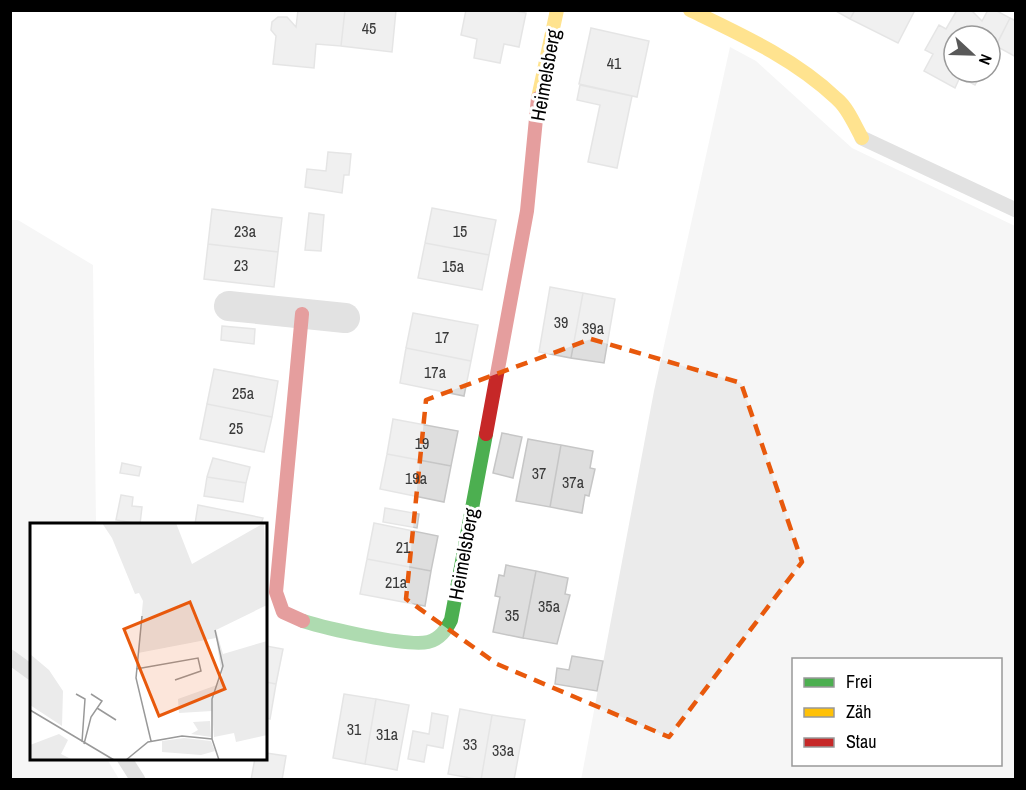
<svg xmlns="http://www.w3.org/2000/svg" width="1026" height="790" viewBox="0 0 1026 790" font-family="'Archivo Narrow',sans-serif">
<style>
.green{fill:#ebebeb;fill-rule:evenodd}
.building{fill:#dedede;stroke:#c6c6c6;stroke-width:1.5}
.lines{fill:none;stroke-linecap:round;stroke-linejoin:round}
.lane{stroke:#bebebe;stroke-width:15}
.street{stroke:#bebebe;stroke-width:30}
.fast{stroke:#4caf50;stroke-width:14}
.slow{stroke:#ffc107;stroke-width:14}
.jam{stroke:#c62828;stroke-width:14}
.marked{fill:none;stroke:#e8590c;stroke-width:4.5;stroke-dasharray:12 8;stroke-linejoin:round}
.labels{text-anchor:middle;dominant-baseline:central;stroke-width:6;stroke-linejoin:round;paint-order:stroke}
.number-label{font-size:16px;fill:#383838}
.street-label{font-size:20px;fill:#000;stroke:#fff}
.inset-road{fill:none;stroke:#999;stroke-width:1.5}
.view{fill:#e8590c;fill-opacity:0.15;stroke:#e8590c;stroke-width:3}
.inset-edge{fill:none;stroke:#000;stroke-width:3}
</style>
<rect width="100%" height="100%" fill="#fff"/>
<path class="green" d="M730 47 756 61 852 148 1015 226V779L581 780 654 391ZM794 660H1000V764H794Z
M10 220H18L93 265 96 524H32V758L107 759 119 779 11 780Z"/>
<path class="building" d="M298 10H345L341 46 316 44 314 68 273 64 276 36 271 30 272 22 278 17H287L296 27Z
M345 10H396L392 52 341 46Z
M466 10H511L526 13 519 47 504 44 500 63 474 58 477 39 461 35Z
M834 10H855L850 19Z
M855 10H915L898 43 850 19Z
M957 10H971L982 21 988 10H995L1010 18 990 57V36H954V72H982L975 85 960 77 955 88 924 71 933 54 925 50 939 25 946 29Z
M1010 18 1016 21V57L996 46Z
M591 28 649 41 637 97 579 84Z
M580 85 632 96 617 168 588 162 600 105 577 100Z
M328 152 351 154 349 175H344L342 193 305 187 307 169 326 171Z
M432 208 496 220 489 255 425 243Z
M212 209 282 218 278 252 208 244Z
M309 213 324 215 321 251 305 250Z
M425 243 489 255 482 290 418 278Z
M208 244 278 252 274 287 204 279Z
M550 287 583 293 571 358 539 352Z
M583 293 615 299 604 363 571 358Z
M413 313 478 325 471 361 406 348Z
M222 326 255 329 254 344 221 340Z
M406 348 471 361 464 396 400 383Z
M214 369 278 381 272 417 207 404Z
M207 404 272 417 264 452 200 439Z
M393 419 458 431 451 466 387 454Z
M502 433 522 437 513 478 493 473Z
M528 439 561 445 550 507 516 501Z
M561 445 593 451 590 468 595 469 589 496 585 495 582 513 550 507Z
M387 454 451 466 444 502 380 489Z
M213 458 250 467 246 483 207 477Z
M122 463 141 467 139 476 120 473Z
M207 477 246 483 243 502 204 496Z
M121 495 133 497 132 506 142 507 140 524 116 520Z
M198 505 263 518 261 524H195Z
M385 508 419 514 417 528 383 522Z
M374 523 438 536 431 571 367 559Z
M367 559 431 571 425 606 360 594Z
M506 565 536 571 523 638 493 632 500 597 495 596 499 575 504 576Z
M536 571 568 578 565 594 570 595 557 644 523 638Z
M266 646 283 649 276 684 266 682Z
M572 656 603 661 597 691 555 684 557 668 569 670Z
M266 682 276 684 270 719 266 718Z
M344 694 376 699 365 764 333 758Z
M376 699 409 705 397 770 365 764Z
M460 709 492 715 481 780 448 774Z
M432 713 448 716 443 748 427 745 424 762 408 759 413 731 429 734Z
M492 715 525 720 514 780H481Z
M266 753 286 756 282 780H251L255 758H266Z"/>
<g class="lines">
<path class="lane" d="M862 138 1016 210
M10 657 32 673
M124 758 138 780"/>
<path class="street" d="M229 306 345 318"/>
<path class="fast" d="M303 621C325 628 407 647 428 642 440 639 446 630 451 620L486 434"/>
<path class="slow" d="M690 10C742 35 795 59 837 99 848 108 855 126 862 138
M538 98 557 10"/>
<path class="jam" d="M302 314 276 592 283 612 303 621
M486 434 527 211 538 98"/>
</g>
<path d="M0 0H1026V790H0ZM591 339 741 383 802 562 669 737 497 664 406 599 426 400Z" fill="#fff" fill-opacity=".55" fill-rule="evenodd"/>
<path class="marked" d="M591 339 741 383 802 562 669 737 497 664 406 599 426 400Z"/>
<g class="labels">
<g class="number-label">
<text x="369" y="28">45</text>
<text x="614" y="63">41</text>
<text x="245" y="231">23a</text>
<text x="460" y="231">15</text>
<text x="241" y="265">23</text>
<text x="453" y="266">15a</text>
<text x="561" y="322">39</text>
<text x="593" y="328">39a</text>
<text x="442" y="337">17</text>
<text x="435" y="372">17a</text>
<text x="243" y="393">25a</text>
<text x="236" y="428">25</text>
<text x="422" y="443">19</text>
<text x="539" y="473">37</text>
<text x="416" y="478">19a</text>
<text x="573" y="482">37a</text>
<text x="403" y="547">21</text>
<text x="396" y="582">21a</text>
<text x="549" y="606">35a</text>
<text x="512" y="615">35</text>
<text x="354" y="729">31</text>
<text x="387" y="734">31a</text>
<text x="470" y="744">33</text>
<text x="503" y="750">33a</text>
</g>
<g class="street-label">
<text transform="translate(545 75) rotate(-80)">Heimelsberg</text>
<text transform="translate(463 554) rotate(-80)">Heimelsberg</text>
</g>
</g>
<g transform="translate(30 523)">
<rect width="237" height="237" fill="#fff"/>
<path d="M72 0H146L162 41 234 0 237 82 186 107 193 131 237 118V212L206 219 204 210 184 214 182 188 149 190 148 176 187 162 192 154 186 115 108 130 113 78 109 70 105 71 82 15ZM0 131 19 147 33 168 32 203 0 182ZM180 198 181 214 161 211 168 207 163 199ZM29 211 38 217 31 231 43 237H0V222ZM154 215 181 218 185 228 171 232 132 229V218Z" fill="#ebebeb"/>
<path class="inset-road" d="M112 93 106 155 121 218M106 146 168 135 171 148 145 157M46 171 55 176 52 219M67 185 86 197M0 187 84 237M182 216V176L193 143 185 107M54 221 61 194 72 178 61 171M96 237 118 219 152 213 182 216 189 237"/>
<path class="view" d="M160 79 195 166 129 193 94 106Z"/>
<rect width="237" height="237" class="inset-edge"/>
</g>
<rect width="1026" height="790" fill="none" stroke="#000000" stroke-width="24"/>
<rect x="792" y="658" width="210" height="108" fill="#ffffff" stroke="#999999" stroke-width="1.5"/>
<rect x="804" y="678" width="30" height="9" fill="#4caf50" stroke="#999999" stroke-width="1.5"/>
<text x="846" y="688" font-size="18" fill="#000000">Frei</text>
<rect x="804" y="708" width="30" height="9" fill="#ffc107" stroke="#999999" stroke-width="1.5"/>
<text x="846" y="718" font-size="18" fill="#000000">Zäh</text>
<rect x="804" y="738" width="30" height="9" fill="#c62828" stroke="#999999" stroke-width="1.5"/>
<text x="846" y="748" font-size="18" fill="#000000">Stau</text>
<g transform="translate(972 54) rotate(112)"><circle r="28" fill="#ffffff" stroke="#999999" stroke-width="1.5"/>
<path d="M0-4.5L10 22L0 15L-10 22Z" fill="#595959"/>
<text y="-9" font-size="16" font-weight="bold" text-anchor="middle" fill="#000000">N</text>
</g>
</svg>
